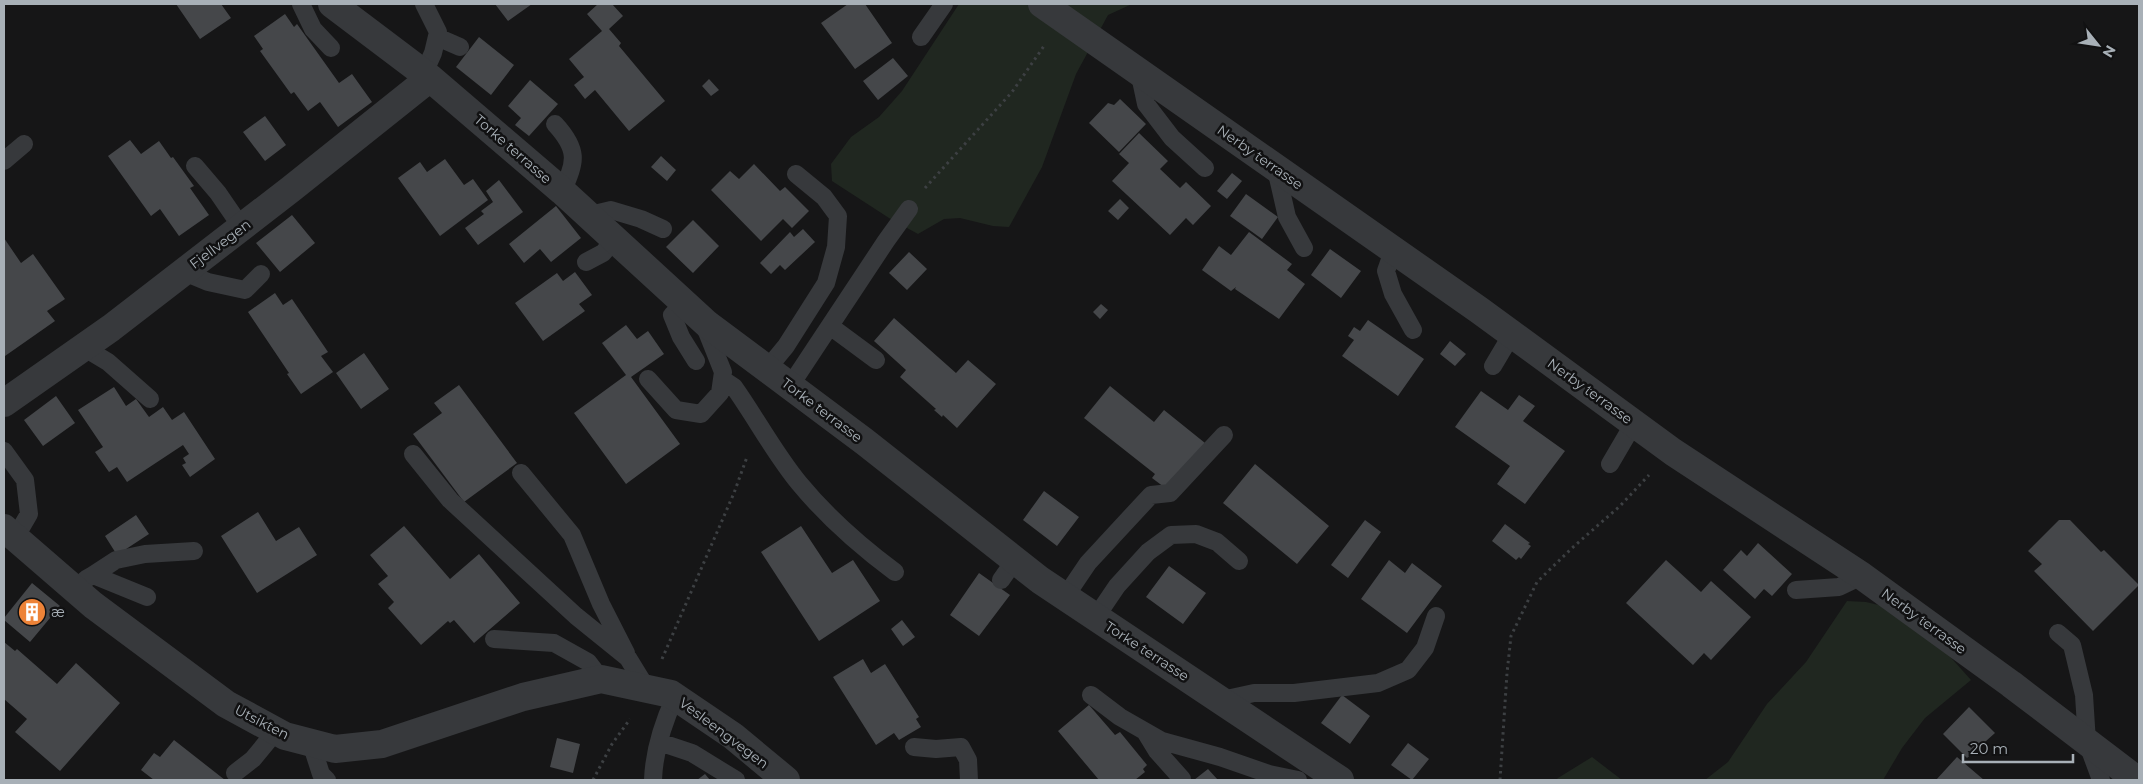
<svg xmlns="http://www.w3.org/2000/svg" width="2143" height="784" viewBox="0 0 2143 784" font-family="Montserrat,sans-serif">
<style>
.green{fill:#202720}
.building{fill:#45474a}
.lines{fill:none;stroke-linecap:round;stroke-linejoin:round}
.path{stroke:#3d4043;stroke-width:3;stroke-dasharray:2.5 4;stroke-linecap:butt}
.service{stroke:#37393c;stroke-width:18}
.minor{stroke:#37393c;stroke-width:28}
.labels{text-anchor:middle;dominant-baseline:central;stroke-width:5;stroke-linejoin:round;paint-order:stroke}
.street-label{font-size:14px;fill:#a8b0b7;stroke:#111112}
.poi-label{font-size:14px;fill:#a8b0b7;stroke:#111112;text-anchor:start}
</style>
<rect width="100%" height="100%" fill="#161617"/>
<path class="green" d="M959 4H1132L1108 15 1076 74 1042 167 1009 227 993 226 960 218 944 219 918 234 889 218 832 181 831 164 851 137 879 117 902 91Z
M1847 601 1866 602 1887 607 1945 651 1971 680 1925 718 1902 748 1883 780H1705L1728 762 1767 704 1806 662Z
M1592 757 1622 780H1556L1558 778Z"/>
<path class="building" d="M176 4H221L231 18 200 39Z
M495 4H532L508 21Z
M598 4H612L623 16 609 29 621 43 619 46 665 101 629 131 595 90 585 99 574 85 584 77 569 59 602 31 587 14Z
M848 4H865L892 43 855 69 821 23Z
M285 14 294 27 297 24 339 83 352 74 372 102 338 127 320 102 308 111 294 92 291 94 260 51 263 49 254 36Z
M479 37 514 65 491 95 456 67Z
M893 58 908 76 878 100 863 81Z
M709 79 719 90 711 96 702 86Z
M530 80 558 104 529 136 515 125 521 118 508 106Z
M1120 99 1146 124 1119 152 1089 123 1108 103 1114 105Z
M265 116 286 145 265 161 243 132Z
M1139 133 1168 161 1160 169 1180 188 1186 182 1211 206 1193 225 1186 218 1170 235 1112 181 1129 163 1119 154Z
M130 140 141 154 159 141 171 158 173 157 194 186 190 188 209 215 179 236 160 209 151 216 108 156Z
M661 156 676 170 667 181 651 167Z
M445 159 464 185 473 179 488 200 440 236 398 178 420 162 427 172Z
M754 164 780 191 785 187 809 211 792 228 783 219 761 241 711 190 730 171 739 179Z
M1232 173 1242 181 1227 199 1217 191Z
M499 180 523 212 478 245 465 228 484 214 481 211 493 202 486 191Z
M1246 194 1278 217 1262 239 1230 216Z
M1120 199 1129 208 1118 220 1108 211Z
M556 206 581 238 551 262 540 249 524 263 509 244Z
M292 215 315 243 280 272 256 243Z
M693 220 719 246 693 273 666 247Z
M803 229 815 242 785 270 780 265 771 274 760 263 790 232 794 237Z
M1249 232 1292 264 1287 270 1305 284 1279 319 1235 289 1236 287 1231 291 1202 270 1219 246 1231 255Z
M4 238 21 263 33 254 65 299 47 311 55 321 5 356Z
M1330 249 1361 271 1341 298 1311 275Z
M909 252 927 269 907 290 889 273Z
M575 272 592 295 579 304 585 311 543 341 515 303 557 273 563 281Z
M275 293 283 305 292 299 328 352 321 356 333 372 301 394 287 374 289 373 248 312Z
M1101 304 1108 310 1100 319 1093 312Z
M894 318 956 373 968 360 996 384 957 428 943 415 942 417 934 410 936 409 900 377 906 370 874 341Z
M1368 320 1424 359 1398 396 1342 356 1354 340 1348 336 1354 327 1360 331Z
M626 325 637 339 648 331 664 354 631 377 680 444 626 484 574 413 626 375 602 343Z
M1450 341 1466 354 1455 366 1440 354Z
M364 353 389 389 361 409 336 373Z
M459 385 517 463 464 502 413 434 442 413 434 403Z
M1110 386 1154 422 1164 410 1205 443 1168 490 1152 478 1155 474 1084 418Z
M114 387 126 406 136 399 149 417 163 407 172 420 184 412 215 459 190 477 182 465 186 463 183 458 189 454 183 445 127 482 117 467 109 472 95 452 103 447 78 410Z
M1481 391 1508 410 1519 395 1535 406 1523 421 1565 451 1525 504 1497 484 1510 466 1455 427Z
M56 396 75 423 43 446 24 420Z
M1255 464 1329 526 1297 564 1223 503Z
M1044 491 1079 517 1057 546 1023 520Z
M258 512 276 541 299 527 317 555 257 593 221 536Z
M136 515 149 534 117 555 105 536Z
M1365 520 1381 532 1348 578 1331 565Z
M2059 520H2070L2101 552 2104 550 2139 585 2093 631 2034 571 2042 564 2028 551Z
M1505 524 1530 543 1528 544 1531 546 1521 559 1519 557 1516 560 1492 541Z
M404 526 450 579 479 554 520 603 474 643 454 620 450 623 448 621 421 645 388 608 394 602 378 584 388 576 370 555Z
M801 526 832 573 853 560 880 601 819 641 761 552Z
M1758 543 1792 574 1772 596 1764 589 1755 599 1723 570 1741 550 1747 556Z
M1389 560 1405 573 1412 563 1442 586 1407 633 1361 599Z
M1666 560 1701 592 1711 581 1751 617 1711 660 1704 653 1693 665 1626 603Z
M1169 566 1206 593 1183 624 1146 597Z
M979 573 1010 595 979 636 950 615Z
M32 583 60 606 30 642 4 620V618Z
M902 620 915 637 903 646 891 629Z
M4 642 15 651 17 649 57 684 76 663 120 703 60 771 15 732 27 719 4 699Z
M863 659 871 673 885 664 919 717 916 719 921 727 899 740 894 733 876 745 833 677Z
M1342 695 1370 716 1350 744 1321 723Z
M1089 705 1115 735 1120 732 1147 765 1143 769 1145 772 1135 780H1099L1058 731Z
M1969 707 1995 733 1967 758 1943 734Z
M557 738 580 744 573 773 550 767Z
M174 740 225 780H154L141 770 154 753 160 757Z
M1408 743 1429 759 1412 780 1391 765Z
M1957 757 1984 780H1936Z
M1208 769 1218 780H1194Z
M705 774 710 780H697Z"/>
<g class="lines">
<path class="path" d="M925 188 1012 92 1044 46
M662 659 734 493 747 457
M593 780 612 744 630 719
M1500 780 1507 673 1511 636 1537 582 1572 548 1620 506 1649 475"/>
<path class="service" d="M301 4 313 29 331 48
M437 37 460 47
M921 37 944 4
M1139 71 1146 104 1172 138 1205 168
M424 73 433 53 438 32 424 4
M555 124C578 149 577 162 562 191
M4 161 24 144
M195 166 218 193 242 228
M1276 169 1287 217 1304 248
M590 215 611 210 641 219 663 229
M1393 251 1386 271 1393 294 1413 330
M586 262 603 253 615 239
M184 272 208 282 245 290 261 274
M684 303 672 315 681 337 696 361
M830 326 876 360
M83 347 108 362 150 399
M1493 366 1512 334
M767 369 786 346 826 283 836 247 838 216 824 197 796 174
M648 379 676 410 701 414 720 393 723 372 703 322
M722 379 734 387C756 418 775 454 799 483 827 517 860 546 895 572
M790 386 886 241 909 209
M4 451 25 480 29 514 15 538
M413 454 450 500 576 616 628 658 647 689
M1610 464 1634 423
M521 473 572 535 601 604 626 653
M93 575 116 560 145 554 194 551
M86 579 93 575 147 597
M1001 580 1015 560
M1796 590 1839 587 1862 576
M1065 597 1088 563 1151 495 1170 493 1224 435
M1096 617 1117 586 1148 552 1171 535 1196 534 1217 542 1239 561
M2058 633 2072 645 2084 695 2087 742 2101 780
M494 639 554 643 588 662 601 679
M1091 695 1120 717 1162 741 1220 757 1269 774 1298 780
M1222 700 1254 693H1294L1378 683 1408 670 1425 648 1436 616
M1146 733 1157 751 1182 779
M659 742 692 753 736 780
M311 743 321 774 327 780
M914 747 936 749 961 747 968 760 969 780
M235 773 253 759 276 731
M653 780C654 751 663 723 675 697"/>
<path class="minor" d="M332 4 430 78 562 191 707 324 865 442 1040 580 1340 780
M1042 4 1479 310 1673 452 1862 576 2011 684 2137 780
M4 403 111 328 291 189 430 78
M4 528 93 605 226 704 285 736 335 749 382 744 523 697 601 679 671 694 733 736 786 780"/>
</g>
<defs>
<symbol id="building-disc" viewBox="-11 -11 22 22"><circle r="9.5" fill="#ed8338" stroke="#111112"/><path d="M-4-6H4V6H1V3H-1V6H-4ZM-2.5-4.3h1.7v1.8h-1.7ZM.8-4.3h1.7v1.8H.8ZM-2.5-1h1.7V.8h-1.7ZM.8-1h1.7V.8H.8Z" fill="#fff"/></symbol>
</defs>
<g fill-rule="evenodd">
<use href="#building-disc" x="16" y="596" width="32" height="32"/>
</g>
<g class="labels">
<g class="street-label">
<text transform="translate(513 149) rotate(41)">Torke terrasse</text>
<text transform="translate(1260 157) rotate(35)">Nerby terrasse</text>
<text transform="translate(220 244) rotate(-37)">Fjellvegen</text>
<text transform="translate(1590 391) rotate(36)">Nerby terrasse</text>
<text transform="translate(822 410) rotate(37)">Torke terrasse</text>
<text transform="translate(1924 621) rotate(36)">Nerby terrasse</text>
<text transform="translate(1147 651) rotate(33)">Torke terrasse</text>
<text transform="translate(262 722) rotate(27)">Utsikten</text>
<text transform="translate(724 733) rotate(37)">Vesleengvegen</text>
</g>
<g class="poi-label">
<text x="51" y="612">æ</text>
</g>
</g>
<rect width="2143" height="784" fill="none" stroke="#a8b0b7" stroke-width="10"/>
<g transform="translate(2098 45) rotate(120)" stroke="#111112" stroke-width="4" paint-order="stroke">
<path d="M0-4L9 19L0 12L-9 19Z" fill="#a8b0b7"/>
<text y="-8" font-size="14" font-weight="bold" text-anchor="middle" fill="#a8b0b7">N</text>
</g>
<path d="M1963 754v8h110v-8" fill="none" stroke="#a8b0b7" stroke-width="2.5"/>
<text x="1970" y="754" font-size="15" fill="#a8b0b7" stroke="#111112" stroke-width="4" paint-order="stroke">20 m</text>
</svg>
